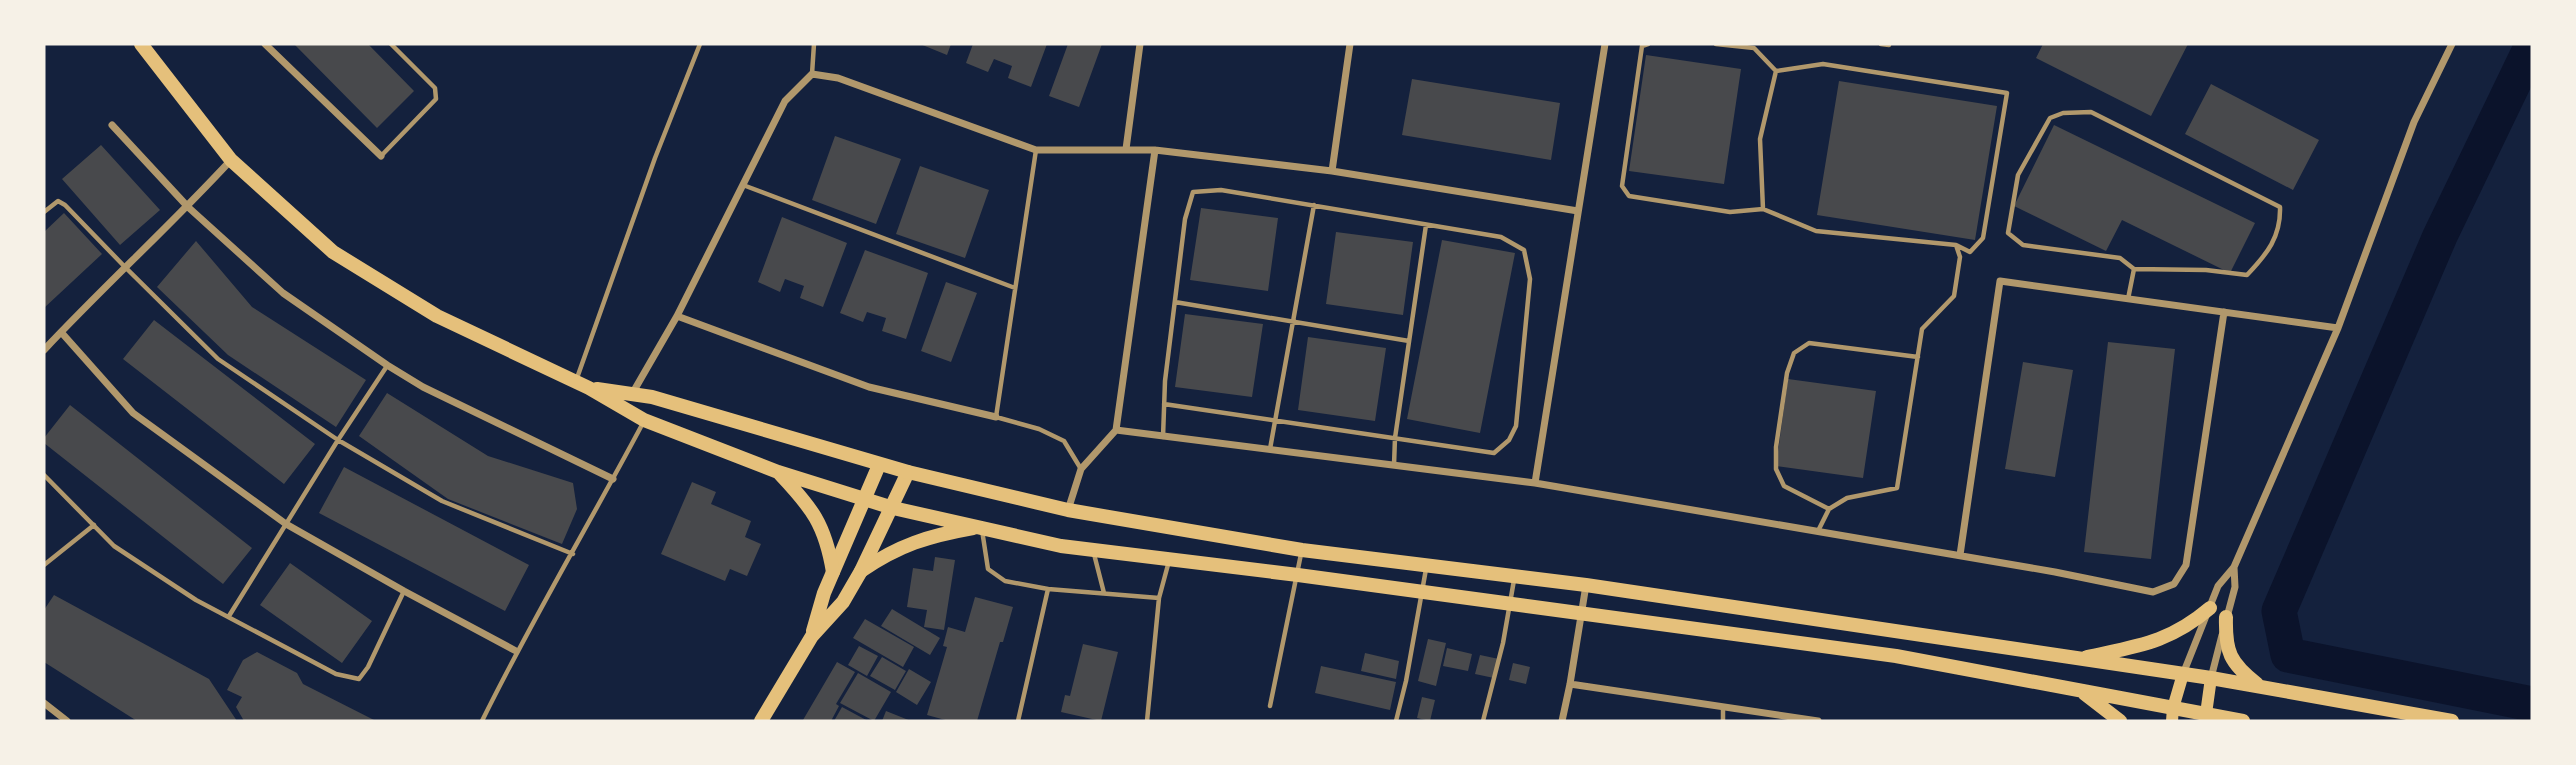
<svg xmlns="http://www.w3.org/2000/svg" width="2576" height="765" viewBox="0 0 2576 765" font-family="'PT Sans',sans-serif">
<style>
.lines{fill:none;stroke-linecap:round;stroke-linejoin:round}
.river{stroke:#0b132b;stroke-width:35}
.building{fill:#48494c}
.service{stroke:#b1986c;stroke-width:4.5}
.minor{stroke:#b1986c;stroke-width:7}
.secondary{stroke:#e5c07b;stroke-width:12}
.primary{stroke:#e5c07b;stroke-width:14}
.trunk{stroke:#e5c07b;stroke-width:14}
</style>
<rect width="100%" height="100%" fill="#14213d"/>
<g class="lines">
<path class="river" d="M2532 45 2440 236 2279 611 2288 655 2532 704"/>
</g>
<path class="building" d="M294 44H368L414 91 377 128Z
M920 44H951L947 55Z
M973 44H1047L1031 87 1008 78 1012 66 994 59 988 72 966 63Z
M1068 44H1102L1079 107 1049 96Z
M2043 44H2188L2151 116 2036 58Z
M1646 55 1741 69 1724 184 1629 171Z
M1412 79 1560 103 1551 160 1402 135Z
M1839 81 1997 106 1975 240 1817 215Z
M2211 84 2319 140 2293 190 2185 134Z
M2054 125 2255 223 2230 273 2122 220 2106 251 2014 206Z
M835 136 901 159 876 224 812 200Z
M101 145 160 210 120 245 62 179Z
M920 166 989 190 965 258 896 234Z
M1201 208 1278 218 1268 291 1190 280Z
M64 213 102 254 44 308V232Z
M782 217 847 243 823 307 800 298 804 286 785 279 780 292 758 282Z
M1336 232 1413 242 1403 315 1326 304Z
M1442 240 1515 253 1480 433 1407 419Z
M196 241 252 307 366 380 336 427 228 355 157 287Z
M865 250 928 273 906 339 882 331 886 318 867 312 863 322 840 313Z
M946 282 977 293 951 362 921 351Z
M1185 314 1263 324 1252 397 1175 387Z
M154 320 315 444 284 484 123 359Z
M1308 337 1386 348 1375 421 1298 410Z
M2108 342 2175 349 2151 559 2084 552Z
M2023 362 2073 370 2055 477 2005 469Z
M1788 379 1876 391 1863 478 1776 466Z
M387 393 488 456 573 483 577 509 562 544 448 499 359 436Z
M70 405 252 548 223 584 44 443V438Z
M344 467 529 565 505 611 319 513Z
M692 482 716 492 711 504 751 521 745 537 761 544 747 576 730 569 725 581 661 554Z
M935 557 955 560 944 630 924 627 927 610 907 607 913 568 933 571Z
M290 563 372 621 342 663 260 605Z
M54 595 209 679 237 721H137L44 662V610Z
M975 597 1013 607 1003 642H1000L977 721H949L927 715 947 647 943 646 948 627 965 632Z
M892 609 940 638 930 655 881 626Z
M865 619 914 647 903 667 853 638Z
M1428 639 1446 643 1436 686 1418 681Z
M1083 644 1118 652 1101 721 1061 712 1065 695 1070 696Z
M859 646 878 656 867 676 848 665Z
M1447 648 1472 654 1468 671 1443 666Z
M257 652 297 673 303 684 376 721H244L236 707 242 697 227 690 243 660Z
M1365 653 1399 661 1396 679 1361 671Z
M1480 655 1499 659 1494 678 1475 674Z
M882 657 906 671 895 690 870 676Z
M837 662 855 672 836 704 839 706 831 721H804L803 720Z
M1513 663 1530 667 1526 684 1509 680Z
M1321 666 1396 682 1390 710 1315 693Z
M909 669 931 682 917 705 896 692Z
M858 673 891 692 874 721 840 703Z
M1422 697 1435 700 1430 721 1417 718Z
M842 707 868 721H834Z
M886 711 911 721H882Z"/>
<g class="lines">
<path class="service" d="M1648 44 1642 46 1622 186 1629 196 1730 212 1763 209 1816 231 1956 245
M1716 44 1754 48 1775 70
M1881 44 1889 45
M1776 71 1823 64 2007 93 1983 238 1970 252 1956 245 1960 257 1954 296 1922 329 1897 488 1847 498 1829 509 1818 531
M812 74 814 44
M1036 150 996 417 1039 429 1064 441 1081 469
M381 156 436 99 435 88 391 44
M743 185 1015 288
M1763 209 1760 139 1776 71
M44 212 58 201 65 205 124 266 218 359 338 440 442 501 573 554
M2128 299 2134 269 2120 258 2023 245 2008 233 2018 175 2050 118 2063 113 2091 112 2280 207C2281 237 2267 254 2247 275L2206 270 2134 269
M1175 302 1409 341
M577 378 655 158 700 44
M1163 437 1165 381 1185 219 1193 192 1221 190 1501 237 1524 250 1530 279 1516 426 1509 440 1494 453 1164 404
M1270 449 1314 205
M1394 465 1395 438 1426 225
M44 475 114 546 196 600 336 674 359 679 368 667 404 591
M1829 509 1784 486 1776 469V447L1787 373 1794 353 1809 343 1918 357
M982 530 988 569 1005 581 1048 589 1159 598
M1094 554 1104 593
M44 565 94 525
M229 616 338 440 387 366
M1270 706 1301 554
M1723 707V721
M482 721C532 619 591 521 644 421
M1018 721 1048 589
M1147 721 1159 598 1169 561
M1396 721 1406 681 1426 569
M1483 721 1503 643 1514 580"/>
<path class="minor" d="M265 44 381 156
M112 125 188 207 283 293 387 365 423 387 613 479
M1126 149 1140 44
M1332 171 1350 44
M677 316 869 387 996 417
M61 332 133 413 286 524 404 591 516 651
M44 350C105 285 170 226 231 160
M632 394 677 316 785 101 812 74 838 78 1036 150H1155L1332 171 1578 211
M1116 430 1535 483 2055 572 2153 592 2174 584 2186 565 2224 312
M1535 483 1605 44
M1068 510 1081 469 1116 430 1155 150
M1960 555 2000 281 2338 328
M2227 617 2235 587 2234 567
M2183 674 2218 586 2234 567 2338 328 2414 122 2452 44
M2211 678 2222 635
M1570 684 1818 721
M44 703 67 721
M1562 721 1570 684 1586 585"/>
<path class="secondary" d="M2172 721 2173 708 2183 674
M2205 721 2211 678"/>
<path class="primary" d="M813 631 824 593 879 465
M761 721 812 636 843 602 861 571 908 472"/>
<path class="trunk" d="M141 44 231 160 333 252 437 316 589 388 644 420 778 472 893 508 1061 546 1298 575 1896 656 2243 721
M597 389 652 397 908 472 1068 510 1302 550 1586 585 2211 678 2452 721
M780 474C812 508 825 524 833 572
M861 571C899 545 928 536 973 528
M2226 617C2225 652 2230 663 2257 684
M2087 657C2137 646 2169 643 2210 608
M2085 694 2120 721"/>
</g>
<rect width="2576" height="765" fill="none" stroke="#f6f1e7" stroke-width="91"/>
</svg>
